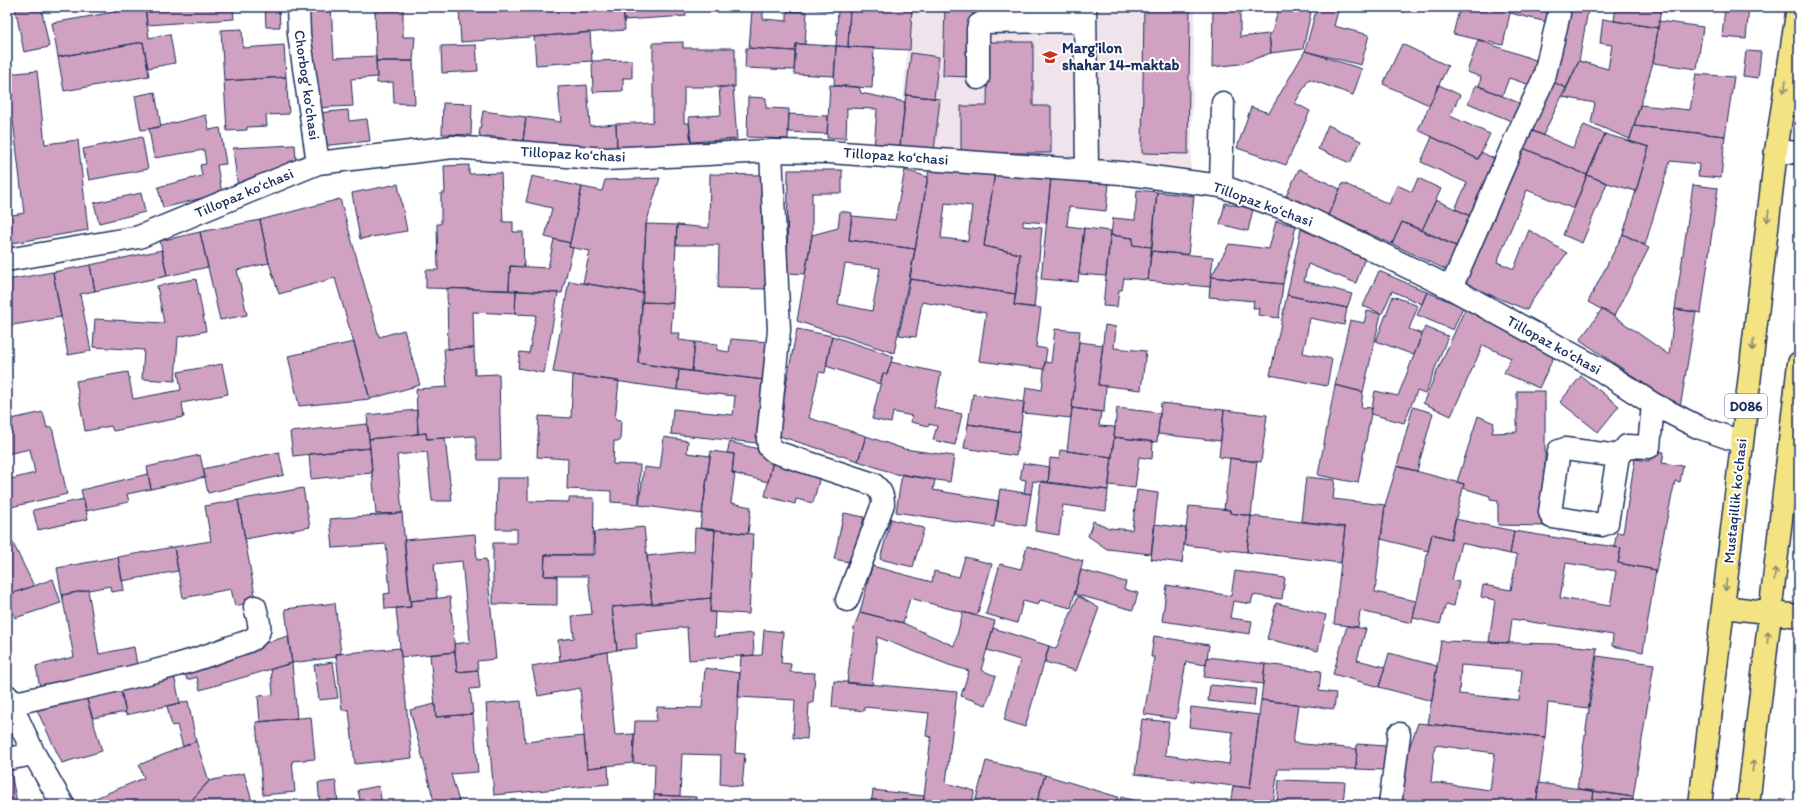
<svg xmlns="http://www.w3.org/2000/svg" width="1806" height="812" viewBox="0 0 1806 812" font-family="Itim,sans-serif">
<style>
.built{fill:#f1e3ec}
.building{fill:#d0a1c0;stroke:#1b2f5e;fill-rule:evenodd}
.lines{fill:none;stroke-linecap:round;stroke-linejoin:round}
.minor-casing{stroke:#1b2f5e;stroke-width:25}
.major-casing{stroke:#1b2f5e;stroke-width:25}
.minor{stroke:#fff;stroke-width:22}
.major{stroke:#f4e382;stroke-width:22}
.oneway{stroke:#888970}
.labels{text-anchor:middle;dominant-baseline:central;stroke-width:4;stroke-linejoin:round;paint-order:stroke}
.shield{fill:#fff;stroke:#5f6d8e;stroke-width:1}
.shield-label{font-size:14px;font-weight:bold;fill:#1b2f5e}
.poi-label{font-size:15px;font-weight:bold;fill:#1b2f5e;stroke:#fff;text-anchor:start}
.street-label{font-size:15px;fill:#1b2f5e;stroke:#fff}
</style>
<rect width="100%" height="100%" fill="#fff"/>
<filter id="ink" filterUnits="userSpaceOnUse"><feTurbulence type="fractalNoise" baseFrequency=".025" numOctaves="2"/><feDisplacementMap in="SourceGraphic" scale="8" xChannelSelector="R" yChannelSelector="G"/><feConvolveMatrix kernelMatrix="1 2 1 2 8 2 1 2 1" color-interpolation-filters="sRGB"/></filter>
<g filter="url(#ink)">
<path class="built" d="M876 7H1195L1191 170 1099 168 931 156 935 105 903 101 910 12Z"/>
<path class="building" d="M15 7H41L49 47 24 52Z
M120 7H145L149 38 170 34 175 63 148 68 143 42 58 57 52 23 120 11Z
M145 7H233L234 19 147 25Z
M265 7H279L280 27H266Z
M307 7H331L334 58 376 56 377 77 351 79 353 106 314 108Z
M375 7H403V37H415L413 61H376Z
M479 7H623L625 30 461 42 459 10Z
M623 7H685L686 16 624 20Z
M808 7H850L848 47 836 46 838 11 808 9Z
M850 7H912L910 50 848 47Z
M945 7H973L971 77 943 76Z
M1144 7H1190L1188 154 1142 153Z
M1213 7H1240V37L1269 34 1271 53 1240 64 1212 67Z
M1279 7H1312L1303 49 1271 53 1269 34 1272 33Z
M1317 7H1339L1334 26 1369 35 1361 65 1305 51Z
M1385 7H1405L1404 12Z
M1460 7H1551L1547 22 1510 13 1503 45 1453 34Z
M1564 7H1580L1588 10 1579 61 1566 88 1547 79Z
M1616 7H1649L1661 9 1658 28 1614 21Z
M1725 7H1749L1746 39 1722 37Z
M752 10 763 11V19L787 21V11L807 12 805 44H796L795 51 749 48Z
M1603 19 1658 28 1653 63 1630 139 1591 123 1595 103 1563 97 1579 61 1608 69 1612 45 1600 43Z
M1659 21 1703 27 1697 69 1653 63Z
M242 29 243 48 284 45 286 77 224 81 221 30Z
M590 32 592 61 536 65 534 37Z
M1478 40 1544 63 1536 87 1509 78 1502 96 1479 86 1481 77 1467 72Z
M143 42 149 76 64 91 58 57Z
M683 42V48H735V87H684V123H689L691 145 617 148 616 124 653 122V43Z
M988 42H1033V106H1051V153H961V106H987Z
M796 44 836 46 834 76 794 74Z
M1402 44 1448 66 1429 105 1383 84Z
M476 45 478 71 442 73 441 46Z
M836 46 874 48 872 88 834 86Z
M746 48 795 51 794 70 745 68Z
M1305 51 1362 69 1353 95 1309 79 1295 103 1310 111 1286 165 1237 148 1251 107 1269 113Z
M1746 51 1761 52 1758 78 1743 76Z
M911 53 939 57 934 98 906 95Z
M632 60V78H623V91L593 92 592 61Z
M376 61H413L415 104 394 103 393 82 377 83Z
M37 71 45 144 78 140 88 230 7 244V216L24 213 13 120 7 121V74Z
M1696 74 1734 77 1725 136 1634 126 1640 105 1690 110Z
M286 77 289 114 266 115 267 126 247 127V130L227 131 224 81Z
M1547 79 1566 88 1543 135 1523 127Z
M587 85 590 126 616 124 617 148 563 151 523 141 526 117 561 122 558 87Z
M830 85 859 87 861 93 905 102 899 153 874 148 877 109 847 108 846 138H827Z
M1439 85 1460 95 1450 116 1490 134 1478 159 1418 130Z
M1476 85 1524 105 1516 123 1468 103Z
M719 87H733L737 139 691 142 689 117 721 115Z
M155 92 161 127 141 130 135 96Z
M906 95 940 99 934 151 900 147Z
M748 97 766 98V108L789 109 788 139 747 137Z
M443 103 472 104 471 135 442 134Z
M348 110 349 121 367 119 370 141 321 146 317 113Z
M483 111 526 117 523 141 479 135Z
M789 114 828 116 827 134 788 132Z
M206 115 209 130 220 128 226 164 217 165 222 193 163 208 158 187 202 176 200 165 206 164 204 150 154 158 149 129Z
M1328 125 1361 141 1350 163 1318 149Z
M1584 125 1605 134 1587 175 1516 145 1523 127 1573 148Z
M1634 126 1725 136 1721 178 1698 176 1699 164 1670 161 1645 245 1623 234 1649 147 1629 141Z
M1605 134 1649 147 1636 191 1607 183 1587 175Z
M142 137 148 169 89 180 83 149Z
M1432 137 1478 159 1481 152 1503 163 1477 219 1455 209 1467 183 1421 162Z
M295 145 296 163 238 189 233 148Z
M1516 145 1587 175 1574 209 1527 190 1497 262 1514 269 1529 230 1567 253 1531 302 1527 310 1457 281Z
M469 165V174L501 173 503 222H513V232H523L524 267 510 266 509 290 426 288V270H438L437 224H441V193H445L444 166Z
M1299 169 1340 189 1328 215 1286 196Z
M788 170H842V193H812V235L805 274 787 273Z
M905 170 928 177 915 249 849 240 852 216 895 220Z
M929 170 995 172 984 246 1020 254 1016 294 910 279ZM945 203 972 206 968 241 941 238Z
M995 172 1051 178 1046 223 1023 221V226L1042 228 1034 308 1014 305 1020 254 984 246Z
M710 174 762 175V228L765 227 768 289 718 288 719 245H676L677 225 709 228Z
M1587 175 1607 183 1582 243 1563 235Z
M532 176 582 187 570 243 545 237 552 208 526 202Z
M660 178 646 224 643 293 583 283 590 251 569 247 582 187 602 191 605 180Z
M1051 178 1109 184 1106 211 1069 207 1067 226 1084 228 1078 282 1041 279Z
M1418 178 1441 189 1422 230 1402 222 1392 244 1328 215 1343 183 1389 204 1397 185 1412 192Z
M398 184 407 231 360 239 352 193Z
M1693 185 1718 188 1701 313 1675 309Z
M1137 190 1157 192 1152 247 1132 245 1133 238 1111 235 1113 218 1135 220Z
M1157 192 1194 196 1188 255 1151 251Z
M141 193 145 212 99 223 94 203Z
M340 199 379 337 404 330 420 385 370 399 335 278 279 294 269 263 260 220Z
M1436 200 1477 219 1463 249 1422 230Z
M1225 203 1253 209 1248 231 1220 224Z
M840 211 852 213 849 240 915 249 894 353 797 321 812 235 838 228ZM845 264 880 268 872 311 838 304Z
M260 220 269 263 237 270 247 315 220 320 200 232Z
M1276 221 1296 226 1283 284 1211 277 1229 244 1269 249Z
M1402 222 1464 250 1453 273 1392 244Z
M646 224 677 225 673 303 642 302Z
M1084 228 1111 231 1106 276 1079 274Z
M1301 229 1365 257 1356 283 1308 264 1304 281 1352 294 1347 308 1287 295Z
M200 232 208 267 167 276 160 241Z
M1623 234 1649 248 1614 316 1588 302Z
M1110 235 1133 238 1132 245 1152 247 1148 280 1124 278 1122 290H1119L1117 307 1103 306Z
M554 239 570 243 569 247 573 248 562 293 509 290 510 266 548 268Z
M162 250 167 276 95 291 90 265Z
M1151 251 1213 257 1210 287 1148 281Z
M90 265 95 291 80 294 91 351 68 355 53 272Z
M1379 271 1427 292 1422 304 1392 291 1382 314 1363 306Z
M53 272 61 317 7 326V280Z
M1211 277 1283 284 1279 318 1258 315 1259 308H1253L1254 301 1209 297Z
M196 279 206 331 178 337 175 381 142 379 144 350 93 347 95 319 164 323 157 286Z
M910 279 1016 294 1014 305 1041 308 1036 347 1047 349 1044 369 979 361 986 313 922 302 916 337 899 335Z
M569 281 643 293 638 363 679 370 677 390 553 372Z
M447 288 516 291 515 314 473 312 474 348 448 349Z
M516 291 558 293 544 373 518 368 520 352 529 353 536 315 515 314Z
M1427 292 1463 307 1453 330 1417 315Z
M1287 295 1347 308 1344 325 1310 318 1303 353 1332 359 1327 386 1270 375Z
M1393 296 1418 306 1409 329 1422 334 1414 355 1376 341Z
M642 302 673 303 671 333H680L679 340 695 342 692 371 638 363Z
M1465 309 1557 350 1539 388 1504 373 1511 358 1483 345 1451 416 1423 403Z
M1602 309 1614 316 1669 355 1675 309 1696 312 1680 408 1580 340Z
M1367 311 1381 314 1363 392 1335 385 1350 320 1364 323Z
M1105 325 1116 327 1114 348 1146 351 1141 390 1098 385Z
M1425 327 1448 336 1425 394 1417 391 1404 423 1371 414 1375 391 1398 396Z
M797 329 832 336 825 373 819 372 809 418 866 436 858 461 776 435Z
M1055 329 1080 331 1071 418 1023 413 1026 387 1042 390 1045 362 1051 363Z
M832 336 893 356 887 374 883 373 880 384 826 366Z
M731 339 768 342 764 380 692 371 695 342 718 344 717 350 729 352Z
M354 342 370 399 299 406 288 356Z
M1079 342 1103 345 1098 385 1106 386 1104 412 1072 408Z
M474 348 475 375 499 374 501 460H478L475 436 427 439 426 433 418 434 416 389 447 387 444 349Z
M891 362 941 373 934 408 962 414 955 445 933 440 937 426 929 424V426L911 422 912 416 893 412 891 423 872 419 883 373 887 374Z
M222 364 228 394 182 403 184 417 113 431 111 426 85 431 76 381 128 372 133 399 181 390 178 372Z
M679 370 764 380 757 443 671 434 673 409 733 415 735 396 677 390Z
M573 375 619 381 615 419 621 420 620 441H614L613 464 640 465 639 504 611 502V491L567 489 568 459 537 457 539 416 571 418Z
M1581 376 1619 406 1598 432 1560 402Z
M1335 385 1363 392 1361 407 1372 408 1358 483 1318 475Z
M1517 391H1545V526L1498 525V500L1490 499V496L1463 488 1464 484 1457 482 1478 416 1494 423 1492 433 1517 432Z
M973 394 1024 402 1020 432 968 424Z
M1161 403 1224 410 1221 441 1158 434Z
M1413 407 1433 413 1417 471 1397 466Z
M1072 408 1101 412 1099 426 1115 427 1112 457 1067 451Z
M1117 408 1160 413 1157 442 1114 437Z
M417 410 418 434 369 439 367 415Z
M1224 410 1267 415 1261 462 1219 457Z
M43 412 47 428 52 427 67 494 7 508V480L35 473 30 449 7 454V420Z
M367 424 370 448 293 456 290 432Z
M968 424 1020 432 1016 456 964 448Z
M426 433 427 439 445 438 452 501H432L427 452 397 455 402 513 376 514 369 439Z
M866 436 904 449 954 456 950 482 896 474 858 461Z
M664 437 688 441 687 453 710 456 702 514 639 505 644 467 660 469Z
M1114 437 1153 442 1152 459 1139 457 1135 488 1109 485Z
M730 442 775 453 768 482 732 473 734 454 727 453Z
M370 448 372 473 311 479 309 454Z
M1060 450 1112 457 1108 490 1048 483 1050 458 1059 459Z
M1651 450 1664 452 1662 463 1683 466 1680 482 1675 481 1656 570 1618 563 1621 548 1614 547 1617 532 1623 533 1635 459 1649 461Z
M711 451 734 454 732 473H735L731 503 751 507 748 534 700 528Z
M279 452 284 475 208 493 203 469Z
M200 455 205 477 151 489 147 467Z
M1230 458 1257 462 1251 516 1230 513V510L1224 509Z
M773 460 822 469 813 503 796 499 795 504 765 496Z
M1023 463 1050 467 1048 483 1033 481 1031 494 1024 493 1026 480 1020 479Z
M1397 466 1464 484 1451 539 1432 534 1428 551 1381 539 1385 505Z
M148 474 151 489 127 494 129 502 86 511 81 490Z
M902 474 935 480 933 490 999 501 994 527 896 512Z
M1306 477 1335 480 1333 499 1385 505 1375 592 1416 601 1412 623 1360 611 1358 627 1334 624 1345 527 1301 521Z
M497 478H528V501L569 502V498H594L593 555H545L544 576H557V605L493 604V543H517V529H496Z
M1041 481 1108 490 1106 511 1063 505 1059 535 1035 531Z
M303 488 310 527 245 539 238 500Z
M1000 489 1031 494 1026 526 995 521Z
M1137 490 1158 493 1151 554 1107 549 1088 536 1093 521 1109 528 1132 530Z
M84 499 88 519 38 530 33 510Z
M238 500 256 601 235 606 231 589 183 598 174 547 211 541 205 506Z
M1189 506 1230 510V513L1251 516 1247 552 1184 545Z
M402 513 411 607 385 609 384 594 390 593 386 544 333 548 330 519Z
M844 513 864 517 854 563 834 559Z
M1251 516 1345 527 1341 563 1247 552Z
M891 519 924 528 913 567 880 559Z
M1455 519 1514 531 1510 554 1461 543 1452 580 1459 582 1454 606 1446 604 1440 624 1413 618 1432 534 1451 539Z
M1155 524 1186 528 1182 563 1151 559Z
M644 527 652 604 612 607 617 650 560 661 558 640 574 638 572 616 592 614 588 576H544L545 555 595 554 594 532Z
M695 528 715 530 711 598 652 604 647 556 694 551Z
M715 530 753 534 749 614 710 612Z
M7 531 34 586 7 595Z
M1514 531 1621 548 1618 563 1656 570 1643 652 1612 646 1613 635 1512 619 1509 643 1489 642 1495 600 1481 597 1483 585 1511 590 1517 555 1510 554ZM1566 563 1616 571 1610 606 1560 598Z
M475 534 477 560 486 559 496 659 477 661 478 670 457 672 454 644 470 642 462 561 434 564 437 598 410 601 404 540Z
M1027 546 1083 561 1071 608 1040 600 1038 605 1023 601 1017 623 986 614 1000 564 1021 569Z
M174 547 178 571 122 581 118 557Z
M118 557 124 590 111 592 110 586 62 595 57 568Z
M965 557 992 564 977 616 910 598 903 623 860 612 872 566 932 582 934 571 959 577Z
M1081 570 1126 582 1124 589 1138 593 1133 610 1074 594Z
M1235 571 1285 578 1282 599 1253 595 1251 604 1233 601 1230 618 1252 621 1250 634 1162 621 1167 585 1231 596Z
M53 579 61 603 15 618 8 595Z
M88 590 99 654 134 647 138 671 41 693 36 666 74 657 62 595Z
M1078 596 1099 608 1076 671 1045 662 1049 646 1056 649Z
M450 597 455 652 401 657 396 608 411 607 410 601Z
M711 598 710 612H715L714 637 753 633 754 655 689 660 687 627 636 633 637 648 617 650 612 607Z
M335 603 341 654H336V657L292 663 285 609Z
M1276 603 1326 615 1318 651 1267 639Z
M860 612 903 623 954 646 963 612 995 621 981 670 996 676 986 705 961 696 969 671 949 665 877 637 872 685 847 683 854 628Z
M1347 626 1366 629 1357 660 1385 667 1379 687 1333 674Z
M993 628 1049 646 1025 727 1004 720 1020 660 987 650Z
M764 630 783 632 781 663 791 664 790 672 815 673 813 703H809L807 739 793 738 795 700 738 697 741 656 762 655Z
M288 636 292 663 200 690 197 677 187 680 184 668Z
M1154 636 1209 645 1206 665 1186 662 1176 719 1144 714 1154 657H1151Z
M1441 641 1554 644 1597 648 1588 708 1548 703 1545 737 1428 724ZM1461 665 1522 670 1519 700 1459 694Z
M400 648 412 758 355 764 349 710H342L336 654Z
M455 652 457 672 478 670 480 688 470 689 473 714 436 717 430 655Z
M607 652 615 735 634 734 633 763 587 768 580 688 538 696 532 666Z
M1389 653 1437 666 1432 701 1379 687Z
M1597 656 1654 664 1633 797 1577 789Z
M1207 657 1265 664 1263 684 1204 677Z
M333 662 338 698 319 700 314 665Z
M292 663 297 718 260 722 258 696 273 695 271 669Z
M1265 664 1321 671 1319 691 1336 693 1334 709 1261 700Z
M705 668 740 673 735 753 745 754 742 787 720 784 721 755 682 754 680 796 654 795 655 764 633 763 635 721H656L657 707 702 708Z
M173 671 180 703 126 715 119 682Z
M834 681 957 692 946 783 975 791 971 805H923L931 737 926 736 929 713 864 707V711L832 707Z
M119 682 126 712 93 718 84 690Z
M1210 685 1256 689 1254 706 1208 701Z
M84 690 102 751 62 763 34 704Z
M1261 700 1298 704 1293 743 1357 749 1356 769H1278L1273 805H1230L1233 786 1250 788Z
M188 701 196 741 183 747 177 725 172 726 167 706Z
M521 701 525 742 584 736 587 768 608 766 609 784 494 795 486 704Z
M435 704 436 717 473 714 478 772 451 774 460 805H435L410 710Z
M1191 707 1259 715 1250 788 1135 774 1142 719 1169 722 1165 755 1229 764 1233 732 1189 727Z
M311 717 315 759 292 761 295 792 263 795 256 722Z
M1418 723 1545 737 1536 805H1404L1398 780ZM1435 745 1495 753 1490 790 1431 782Z
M196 741 209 781 190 802 184 805H88L86 802 144 778 139 765Z
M1357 744 1386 746 1385 770 1356 769Z
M986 761 1045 775 1036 805H983L975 803Z
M244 773 253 805H191L190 802 209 781Z
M11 774 17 802 7 804V775Z
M1045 775 1118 797 1116 805H1036Z
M1279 780 1345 782 1343 805 1304 803V805H1277Z
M336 781 338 805H320L318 783Z
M1539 783 1594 791 1592 805H1536Z
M379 786 382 805H361L358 790Z
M873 790 924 796 923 805H871Z
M1594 791 1633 797 1632 805H1592Z
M654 795 696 797V805H654Z
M1121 797 1149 805H1118Z"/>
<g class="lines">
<defs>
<path id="minor" d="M298 7 299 34 318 163
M1085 7 1087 169
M978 78V29L979 25 984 22 1085 21
M771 151 779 330 768 439 769 447 775 452 873 484C880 490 883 494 883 504L847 600
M1776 151 1799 153
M1221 186 1223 103
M7 260 139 237 318 163 453 147 606 159 771 151 829 152 1121 173 1221 186 1297 213 1451 288 1599 369 1653 404 1698 427 1741 442
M1451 288 1512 147 1544 78 1559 14
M1618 456 1565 449 1559 451 1550 512 1552 517 1602 525 1607 523 1618 456 1627 446 1649 447 1653 404
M7 696 34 754 63 805
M11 704C84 687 161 674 231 647 238 644 251 642 256 636 263 629 257 616 255 607
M7 759 34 754
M1390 805 1399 734"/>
<path id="major" d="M1724 607 1799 616
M1700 805 1776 151 1798 7
M1748 805 1799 363"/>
</defs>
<use href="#minor" class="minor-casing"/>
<use href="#major" class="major-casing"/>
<use href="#minor" class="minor"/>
<use href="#major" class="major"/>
</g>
<defs><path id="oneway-shaft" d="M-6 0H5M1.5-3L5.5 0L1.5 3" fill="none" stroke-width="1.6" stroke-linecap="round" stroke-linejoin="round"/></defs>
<g class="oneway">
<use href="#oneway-shaft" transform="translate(1785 87) rotate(99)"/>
<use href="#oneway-shaft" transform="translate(1768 216) rotate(97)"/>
<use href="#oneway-shaft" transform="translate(1753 345) rotate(97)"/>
<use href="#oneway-shaft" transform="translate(1775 574) rotate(-84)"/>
<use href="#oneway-shaft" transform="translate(1726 585) rotate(96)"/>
<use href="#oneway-shaft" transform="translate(1768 637) rotate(-83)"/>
<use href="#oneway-shaft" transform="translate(1753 766) rotate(-83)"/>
</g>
</g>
<defs>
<symbol id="school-bare" viewBox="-9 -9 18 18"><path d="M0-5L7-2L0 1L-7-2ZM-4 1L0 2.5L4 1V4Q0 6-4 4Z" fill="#c8321e" stroke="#fff" stroke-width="2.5" paint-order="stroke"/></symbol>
</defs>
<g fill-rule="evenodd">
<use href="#school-bare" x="1039" y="46" width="22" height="22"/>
</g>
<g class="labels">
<rect class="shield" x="1725" y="394" width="42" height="24" rx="3"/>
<g class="shield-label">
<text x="1746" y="406">D086</text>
</g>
<g class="poi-label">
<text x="1062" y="48">Marg'ilon<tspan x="1062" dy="17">shahar 14-maktab</tspan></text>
</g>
<g class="street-label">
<text transform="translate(307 85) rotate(82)">Chorbogʻ koʻchasi</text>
<text transform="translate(573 154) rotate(3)">Tillopaz koʻchasi</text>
<text transform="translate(896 156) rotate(4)">Tillopaz koʻchasi</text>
<text transform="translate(244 193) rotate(-23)">Tillopaz koʻchasi</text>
<text transform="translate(1263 204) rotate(20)">Tillopaz koʻchasi</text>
<text transform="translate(1554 345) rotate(29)">Tillopaz koʻchasi</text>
<text transform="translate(1735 501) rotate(-84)">Mustaqillik koʻchasi</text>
</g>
</g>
<rect width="1806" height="812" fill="none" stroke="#fff" stroke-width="24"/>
<rect x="12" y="12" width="1782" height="788" fill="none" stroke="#1b2f5e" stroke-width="1.5" filter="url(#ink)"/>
</svg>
